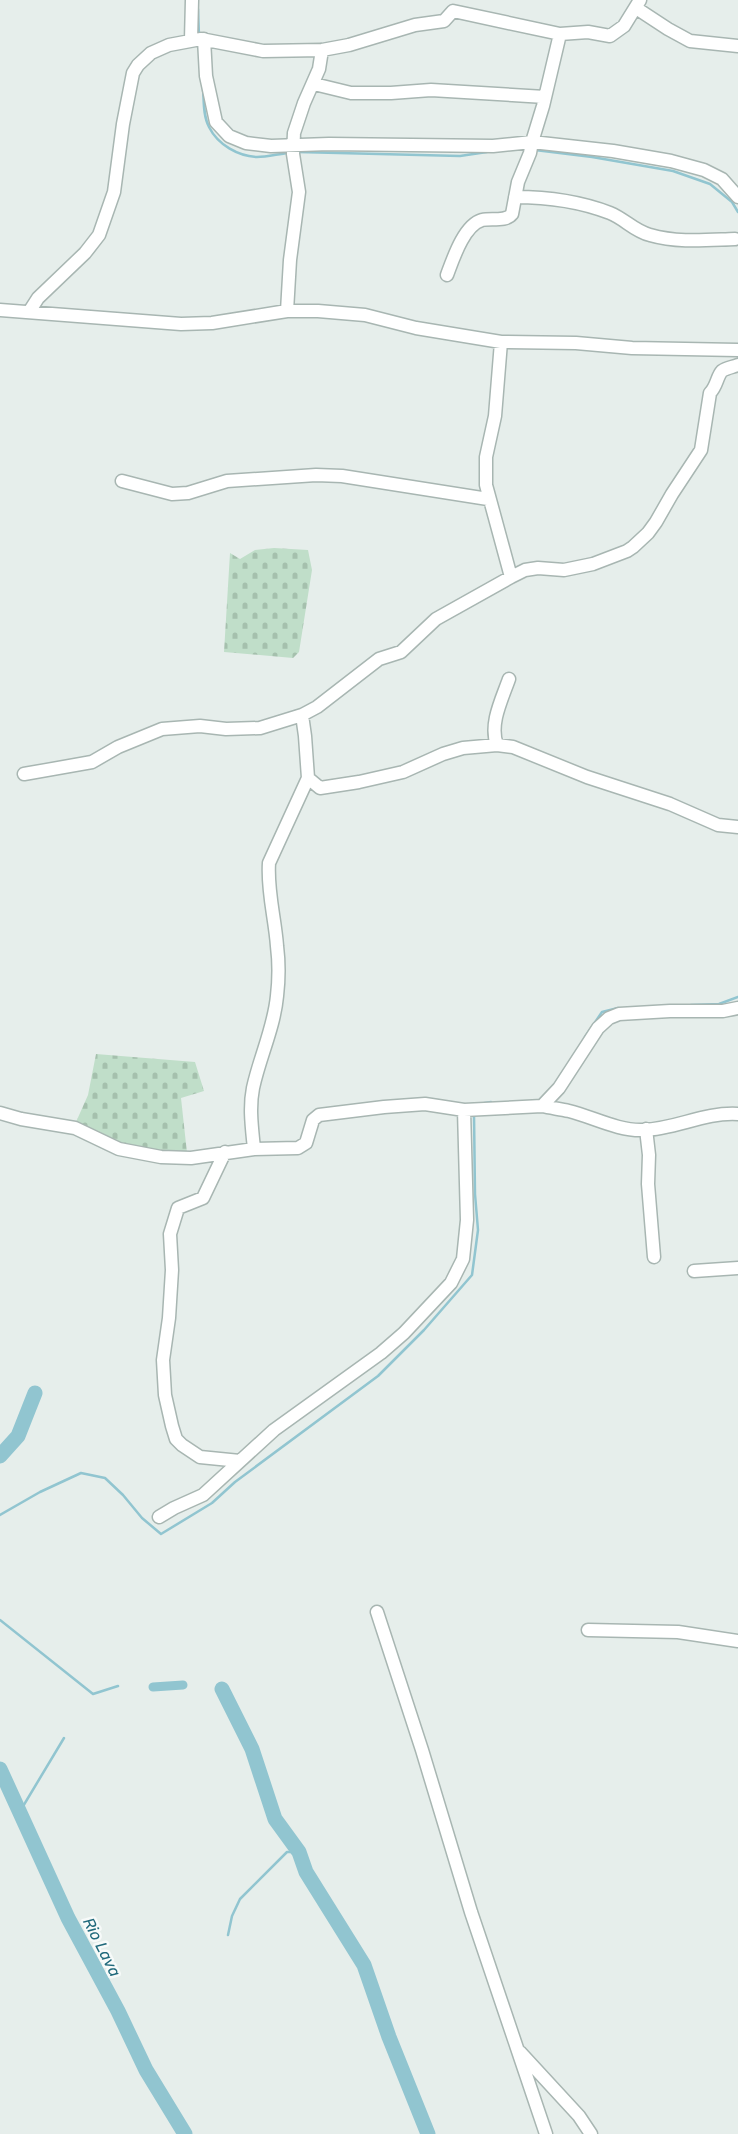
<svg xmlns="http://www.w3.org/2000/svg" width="738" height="2134" viewBox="0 0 738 2134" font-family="Rubik,sans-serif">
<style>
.cemetery{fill:url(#cemetery-stones)}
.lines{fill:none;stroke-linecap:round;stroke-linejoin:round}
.stream{stroke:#91c5d0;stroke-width:2.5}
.canal{stroke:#91c5d0;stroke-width:9}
.river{stroke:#91c5d0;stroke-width:15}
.minor-casing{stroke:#a8b6b2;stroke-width:15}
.minor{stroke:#fff;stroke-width:12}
.labels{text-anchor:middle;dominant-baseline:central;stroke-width:5;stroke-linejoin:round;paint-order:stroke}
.water-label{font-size:16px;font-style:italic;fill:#20697b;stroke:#f7faf9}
</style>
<defs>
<pattern id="cemetery-stones" width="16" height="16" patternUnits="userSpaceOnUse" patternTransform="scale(1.25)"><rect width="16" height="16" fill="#c0dec9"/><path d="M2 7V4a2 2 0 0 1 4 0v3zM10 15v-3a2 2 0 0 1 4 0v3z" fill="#a5c0ad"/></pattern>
</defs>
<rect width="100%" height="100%" fill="#e6eeeb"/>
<path class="cemetery" d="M274 548 308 550 312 570 299 652 293 658 224 652 230 553 240 559 255 550Z
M96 1054 195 1062 204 1091 181 1098 187 1153 159 1155 118 1145 76 1122 88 1095Z"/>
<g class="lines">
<path class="stream" d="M198 9 199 36
M203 89C204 101 203 116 209 127 218 145 238 156 257 157 267 157 278 154 288 153
M535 150 592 157 673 171 710 184 732 202 738 212
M298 152 460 156 487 152
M691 1005 719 1004 738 997
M585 1037 602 1012 618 1008
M479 1104 491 1102
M0 1515 40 1492 81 1473 105 1478 123 1495 142 1518 161 1534 212 1503 235 1482 378 1376 424 1330 472 1275 478 1230 475 1194 474 1114
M0 1620 93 1694 118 1686
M19 1813 64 1738
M228 1935 232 1916 240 1899 287 1852H299"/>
<path class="canal" d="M153 1687 183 1685"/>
<path class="river" d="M0 1456 18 1436 35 1393
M222 1689 252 1749 275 1819 299 1852 306 1872 364 1965 389 2037 428 2134
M0 1769 68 1918 118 2011 146 2070 185 2134"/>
<defs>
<path id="minor" d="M636 8 668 29 690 41 738 46
M204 39 206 76 216 122 229 136 246 143 271 146 329 144 493 146 532 142 613 151 671 161 704 170 722 179 738 197
M191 40 192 0
M314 84 351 93H391L431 90 545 97
M515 197C548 197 579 201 610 213 625 219 634 231 650 235 678 243 706 240 735 239
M447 275C453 259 464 225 482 220 491 218 506 222 512 214L518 182 530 153 532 142 543 106 560 34 588 32 610 36 624 26 640 0
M0 310 181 324 212 323 287 311H318L365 315 416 328 501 342 576 343 632 348 738 350
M287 311 290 260 299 192 293 154 294 133 304 103 319 69 322 50
M29 312 38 298 85 253 99 235 114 192 123 124 133 73 138 65 151 53 169 45 201 39 263 51 322 50 349 45 415 25 444 21 453 11 560 34
M501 342 495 416 486 457V485L511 577
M738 365C733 367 726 368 722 371 717 376 717 386 710 393L701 450 672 494 656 522 648 533 633 547 627 551 593 564 564 570 538 568 525 570 511 577 436 619 401 652 379 659 317 707 302 715 305 736 308 778 320 788 359 782 403 772 443 754 463 748 497 745 513 747 587 777 670 804 718 825 738 827
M122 481 172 494 188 493 227 481 316 475 342 476 488 499
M497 745C489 724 502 699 509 679
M24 774 92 762 118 747 162 729 200 726 226 729 260 728 302 715
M542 1106C551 1108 560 1109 569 1111 593 1117 618 1131 643 1130 677 1129 703 1112 738 1114
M0 1113 21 1119 75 1128 119 1149 161 1157 191 1158 254 1149 298 1148 306 1143 313 1120 319 1115 384 1107 425 1104 464 1110 542 1106 559 1088 598 1028 609 1018 619 1014 670 1011H723L738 1008
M646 1129 649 1155 648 1184 654 1257
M254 1149C252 1128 249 1108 253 1088 260 1056 274 1028 277 996 279 979 279 962 277 946 275 918 267 891 269 863L308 778
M225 1152 203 1198 178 1208 170 1234 172 1270 169 1318 163 1360 165 1395 172 1426 176 1439 182 1445 200 1457 240 1461
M694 1271 738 1268
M159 1517 174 1508 203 1495 274 1430 381 1353 404 1333 451 1283 463 1259 467 1220 464 1110
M377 1612 422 1750 471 1912 546 2134
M588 1630 678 1632 738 1641
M520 2052 579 2116 591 2134"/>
</defs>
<use href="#minor" class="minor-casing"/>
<use href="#minor" class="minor"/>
</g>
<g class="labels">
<g class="water-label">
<text transform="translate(102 1947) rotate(63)">Rio Lava</text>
</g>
</g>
</svg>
